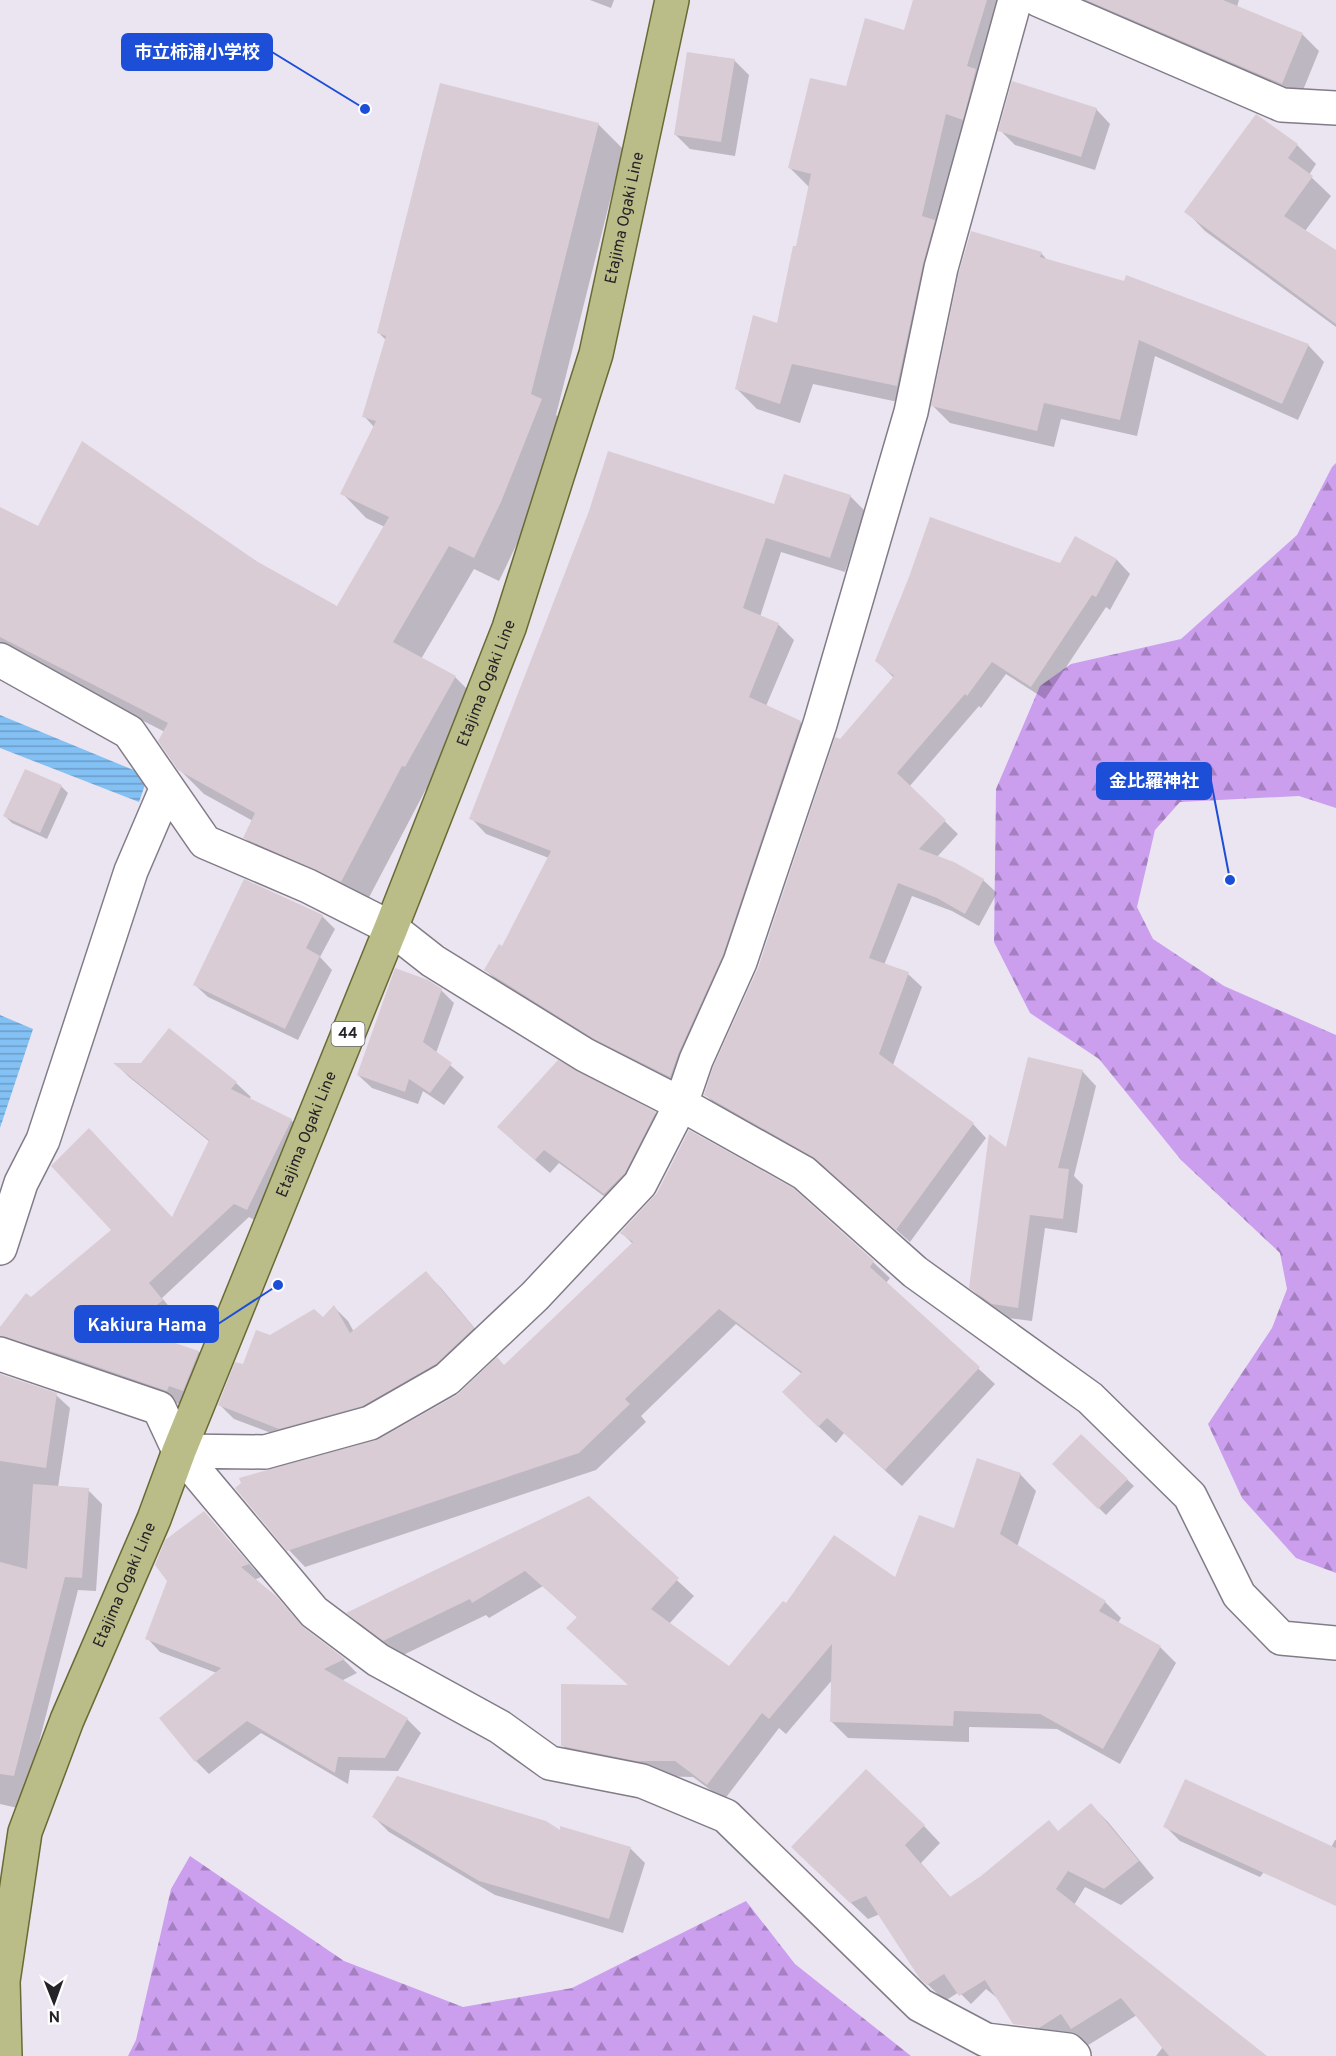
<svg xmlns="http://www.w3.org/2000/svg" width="1336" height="2056" viewBox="0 0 1336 2056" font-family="Overpass,'Noto Sans JP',sans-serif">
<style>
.forest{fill:url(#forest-firs)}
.water{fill:url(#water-rules)}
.shadow{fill:#0003}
.building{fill:#d9ccd4}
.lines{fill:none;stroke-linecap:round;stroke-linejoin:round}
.minor-casing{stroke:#827c88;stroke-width:36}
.primary-casing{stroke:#696a34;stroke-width:36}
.minor{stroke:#fff;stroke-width:33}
.primary{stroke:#bbbd89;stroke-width:33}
.labels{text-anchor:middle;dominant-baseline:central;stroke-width:4.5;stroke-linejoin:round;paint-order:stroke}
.shield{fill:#fff;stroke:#676568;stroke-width:1.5}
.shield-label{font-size:15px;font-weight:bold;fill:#262328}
.street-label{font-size:16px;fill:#262328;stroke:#fff}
.leader{fill:none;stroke:#1d4ed8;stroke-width:2}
.callout-dot{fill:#1d4ed8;stroke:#fff;stroke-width:2}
.callout{fill:#1d4ed8;stroke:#1d4ed8;stroke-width:2}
.callout-label{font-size:18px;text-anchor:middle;font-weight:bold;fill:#fff}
</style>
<defs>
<pattern id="forest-firs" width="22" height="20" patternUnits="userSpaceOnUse" patternTransform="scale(1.5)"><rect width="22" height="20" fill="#cb9eee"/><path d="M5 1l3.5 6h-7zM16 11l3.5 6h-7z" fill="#a580c1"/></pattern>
<pattern id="water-rules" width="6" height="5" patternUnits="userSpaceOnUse" patternTransform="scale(1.5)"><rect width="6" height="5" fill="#83c1f4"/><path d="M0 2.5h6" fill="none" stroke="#6b9cc6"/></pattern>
</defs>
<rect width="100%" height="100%" fill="#ebe5f2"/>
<path class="forest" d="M1336 463V808L1299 796 1180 802 1155 830 1137 907 1153 939 1224 986 1336 1035V1573L1296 1558 1242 1498 1208 1424 1272 1328 1287 1289 1280 1253 1181 1160 1099 1059 1030 1013 994 942 996 789 1040 686 1071 664 1181 639 1297 535 1332 467Z
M190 1856 344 1961 463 2007 572 1988 746 1901 795 1964 911 2056H128L136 2040 171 1889Z"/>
<path class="water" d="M0 715 148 776 139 802 0 748Z
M0 1015 33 1029 0 1128Z"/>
<path class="shadow" d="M590 0H614L611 8Z
M915 0H1012L917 406 813 384 800 423 757 409 737 389 778 325 798 248 810 188 790 168 847 88 905 32Z
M1066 0H1239L1237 7 1302 34 1319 51 1299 100Z
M734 60 749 75 735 156 690 149 675 134Z
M1096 109 1110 124 1095 170 1015 145 1000 130Z
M598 124 623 149 556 415 566 424 525 527 499 581 474 569 421 659 455 677 479 701 429 790 426 789 365 905 269 862 244 837 253 821 204 794 179 769 165 732 0 648V508L39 528 257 563 337 608 385 527 366 518 342 493 374 427 364 416 386 340 379 333Z
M1297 145 1316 164 1309 175 1331 196 1305 231 1336 252V327L1205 231 1186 211Z
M1041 253 1048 261 1308 345 1324 362 1298 420 1155 356 1137 436 1061 419 1054 447 950 423 933 406Z
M850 496 865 511 845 572 781 552 760 617 779 625 794 640 766 706 800 722 815 738 685 1091 611 1053 501 985 486 970 502 948 549 858 486 834 471 818 775 506Z
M1076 538 1117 560 1130 574 1110 610 1106 607 1045 699 1006 674 981 708 979 706 909 787 958 834 937 857 983 880 997 893 979 926 952 911 912 896 884 965 908 974 922 987 893 1065 973 1124 986 1138 910 1242 829 1170 719 1108 706 1095 759 969 840 741 894 678 877 661 1061 565Z
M61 786 68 793 47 839 12 823 5 816Z
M322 916 335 929 320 957 332 970 298 1040 208 997 195 985Z
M441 990 454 1003 436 1053 464 1077 444 1105 423 1091 418 1104 372 1088 358 1075Z
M169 1030 236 1083 251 1097 249 1099 291 1120 305 1135 262 1224 249 1217 162 1298 176 1315 150 1337 199 1352 213 1366 182 1405 41 1357 18 1340 31 1299 173 1219 210 1142 129 1077 116 1064H141Z
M1082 1071 1096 1086 1074 1176 1083 1185 1077 1233 1045 1228 1032 1321 1008 1318 985 1302 970 1287 1007 1149Z
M655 1113 669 1128 620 1208 559 1163 550 1173 513 1141Z
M622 1233 873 1262 890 1278 886 1283 995 1384 902 1486 844 1433 836 1443 800 1409 802 1374 736 1324 641 1416 646 1422 596 1470 305 1567 289 1550 380 1441 505 1367 633 1244Z
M426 1273 441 1288 487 1343 450 1378 295 1442 234 1419 220 1405 244 1366 270 1337 323 1319 334 1307 348 1321 354 1332Z
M0 1379 56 1395 70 1408 58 1487 88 1490 102 1504 96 1591 78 1590 22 1809 0 1804Z
M1081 1436 1134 1486 1106 1515 1054 1464Z
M1020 1474 1036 1491 1017 1547 1105 1602 1121 1618 1118 1623 1160 1647 1176 1663 1120 1764 1057 1729 969 1727V1742L848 1738 832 1722 833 1679 786 1734 779 1728 724 1800 693 1777 653 1776 579 1762 562 1745 630 1686 578 1618 543 1586 489 1618 486 1615 401 1656 364 1629 349 1613 588 1498 694 1596 669 1624 729 1668 786 1605 896 1580Z
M204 1513 261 1577 254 1580 307 1632 344 1660 357 1673 341 1681 407 1719 421 1733 398 1771 350 1770 348 1784 261 1733 209 1774 196 1761 162 1718 217 1673 160 1652 147 1638Z
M1091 1805 1108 1822 1154 1878 1121 1905 1085 1887 1074 1905 1262 2056H1156L1163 2047 1137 2015 1085 2047 1056 2044 986 1989 971 2004 959 1992 945 2001 921 1978 880 1914 868 1919 810 1864 924 1826 940 1843 921 1863 951 1898 1059 1832Z
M374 1817 562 1832V1828L631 1849 645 1863 623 1933 495 1895 389 1832Z
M1165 1826 1292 1837 1260 1877 1180 1841Z
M1335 1840H1336V1887L1319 1871Z"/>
<path class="building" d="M913 0H987L967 66 976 69 963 120 946 114 922 216 935 220 923 264 897 386 792 364 780 404 735 389 753 315 777 323 793 246H796L811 174 788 168 810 78 846 86 865 18 904 30Z
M1086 0H1223L1303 33 1282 84Z
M687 52 735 59 721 142 674 135Z
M1012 81 1097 108 1081 157 998 131Z
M440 83 599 123 531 394 542 399 501 502 474 558 449 546 393 642 456 676 405 767 402 766 341 882 243 838 255 813 178 770 158 741 168 723 0 637V507L38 526 82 441 258 562 337 606 389 517 340 494 376 421 362 417 386 336 377 333Z
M1256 114 1298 144 1288 158 1313 176 1284 216 1336 250V324L1184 212Z
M971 231 1042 252 1040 257 1124 281 1126 275 1309 344 1282 404 1139 340 1120 420 1044 403 1037 431 931 406 959 272Z
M608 451 774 504 784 474 851 495 830 558 766 538 743 608 779 623 749 697 801 721 723 955 679 1052 670 1077 594 1039 484 970 499 944 502 946 551 851 469 819 589 511Z
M930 517 1060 563 1075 536 1117 559 1096 597 1092 595 1031 687 992 662 967 696 965 694 897 773 946 820 919 849 954 862 984 879 965 914 937 898 898 883 869 958 909 972 879 1054 974 1123 896 1230 813 1157 704 1095 713 1067 758 968 835 737 840 739 894 676 875 661 909 577Z
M25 769 62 785 40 833 3 816Z
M244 879 323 915 306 948 320 956 285 1029 193 985Z
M395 968 428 980 442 989 423 1042 452 1063 430 1093 409 1079 405 1092 357 1075Z
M169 1028 237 1082 231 1089 292 1119 247 1210 234 1204 149 1283 163 1300 129 1328 199 1351 183 1391 169 1386 167 1391 63 1355 0 1336V1327L26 1293 31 1297 111 1230 51 1166 89 1128 172 1217 209 1140 113 1063H141Z
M1028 1057 1083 1070 1058 1168 1069 1169 1063 1219 1030 1215 1018 1308 992 1304 969 1288 989 1134 1006 1147Z
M558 1060 656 1112 625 1173 604 1194 544 1150 535 1160 497 1127Z
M689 1130 793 1188 874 1261 870 1267 980 1367 885 1470 827 1418 818 1427 782 1392 802 1372 719 1309 625 1399 630 1404 579 1453 287 1551 235 1488 241 1483 239 1478 379 1439 457 1395 497 1357 504 1365 633 1242 620 1233 657 1193Z
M426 1271 474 1328 436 1364 363 1406 279 1429 218 1405 235 1362 243 1364 256 1330 270 1335 314 1309 323 1317 334 1305 350 1333Z
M0 1374 57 1393 46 1468 0 1461Z
M1081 1434 1128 1479 1098 1509 1052 1464Z
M977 1458 1021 1473 1000 1534 1106 1601 1099 1611 1161 1646 1103 1749 1040 1714 954 1711 953 1726 830 1722 832 1644 769 1719 762 1713 707 1785 675 1761H636L561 1746V1684L628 1685 566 1628 577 1617 525 1571 472 1603 470 1599 383 1641 346 1613 589 1496 679 1578 651 1609 729 1666 783 1601 786 1603 834 1535 895 1577 919 1515 954 1528Z
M33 1484 89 1488 82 1578 65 1577 14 1776 0 1774V1562L27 1569Z
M204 1511 249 1564 241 1567 276 1596 303 1627 345 1659 324 1669 408 1718 385 1758 338 1757 335 1773 247 1721 195 1762 159 1718 221 1668 145 1639 167 1581 155 1565 165 1540Z
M866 1769 925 1825 905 1845 950 1897 981 1876 1049 1820 1058 1831 1091 1803 1139 1861 1104 1889 1068 1871 1056 1889 1267 2056H1169L1121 1998 1071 2029 1061 2014 1039 2028 1013 2024 985 1980 959 1996 944 1974 927 1985 920 1979 866 1896 850 1903 791 1847Z
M397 1776 546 1821 560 1830V1826L631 1847 609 1919 479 1881 372 1817Z
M1185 1779 1336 1848V1906L1163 1827Z"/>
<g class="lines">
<defs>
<path id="minor" d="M1039 0 1282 105 1336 108
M0 660 129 732 205 842 308 886 391 928 433 961 585 1055 681 1104 804 1173 915 1272 1090 1398 1190 1496 1239 1595 1281 1638 1336 1643
M0 1248 21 1183 43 1140 131 871 167 787
M0 1354 159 1408 179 1451 314 1612 378 1660 500 1727 550 1763 642 1781 726 1816 920 2005 986 2040 1068 2050 1074 2056
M179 1451 265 1452 370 1423 447 1379 535 1296 640 1184 681 1104 696 1060 740 962 820 724 911 412 941 268 1015 0"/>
<g id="primary">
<path id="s1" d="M5 2056 3 1981 25 1832 67 1720 154 1519 179 1451 391 928 509 628 596 354 672 0"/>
</g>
</defs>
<use href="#minor" class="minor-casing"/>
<use href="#primary" class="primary-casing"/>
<use href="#minor" class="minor"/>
<use href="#primary" class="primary"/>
</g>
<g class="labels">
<rect class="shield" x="331.5" y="1022" width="33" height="24" rx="4.5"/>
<g class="shield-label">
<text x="348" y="1034">44</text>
</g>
<g class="street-label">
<text stroke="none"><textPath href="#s1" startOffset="1950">Etajima Ogaki Line</textPath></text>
<text stroke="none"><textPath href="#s1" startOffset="1464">Etajima Ogaki Line</textPath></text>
<text stroke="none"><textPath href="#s1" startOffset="978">Etajima Ogaki Line</textPath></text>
<text stroke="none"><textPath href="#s1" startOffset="492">Etajima Ogaki Line</textPath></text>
</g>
</g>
<path class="leader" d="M365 109L272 52M1230 880L1211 781M278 1285L218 1324"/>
<g class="callout-dot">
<circle cx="365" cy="109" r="6"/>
<circle cx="1230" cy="880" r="6"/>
<circle cx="278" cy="1285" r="6"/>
</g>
<g class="callout">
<rect x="122" y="34" width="150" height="36" rx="6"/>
<rect x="1097" y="763" width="114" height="36" rx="6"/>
<rect x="75" y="1306" width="143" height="36" rx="6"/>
</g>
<g class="callout-label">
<text x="197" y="58">市立柿浦小学校</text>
<text x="1154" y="787">金比羅神社</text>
<text x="147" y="1331">Kakiura Hama</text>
</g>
<g transform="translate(54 2002) rotate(179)" stroke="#ffffff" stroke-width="4.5" paint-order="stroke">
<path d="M0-4.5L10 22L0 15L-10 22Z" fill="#262328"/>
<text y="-9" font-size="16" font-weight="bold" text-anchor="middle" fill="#262328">N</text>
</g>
</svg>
